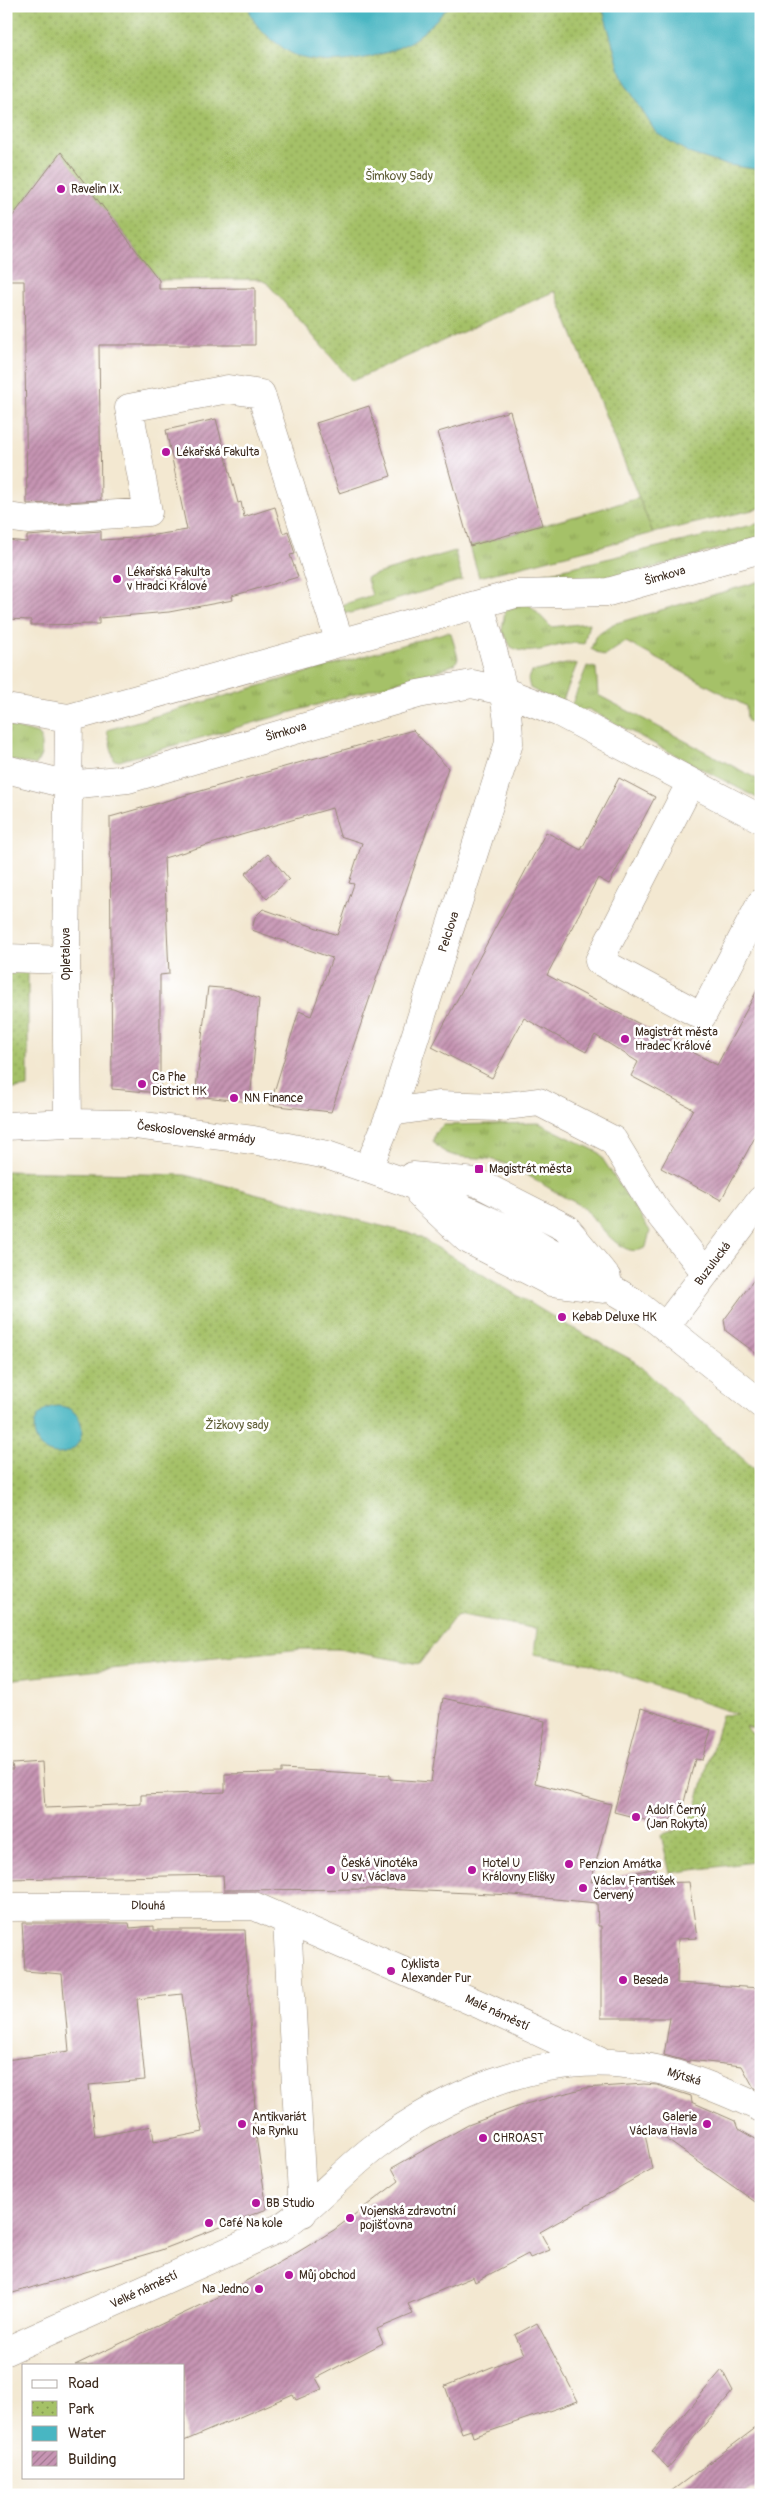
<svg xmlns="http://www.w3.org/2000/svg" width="767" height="2501" viewBox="0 0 767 2501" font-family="Pangolin,sans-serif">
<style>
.grass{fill:url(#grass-tufts);stroke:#707642}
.park{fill:url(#park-dots);stroke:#707642}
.water{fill:#48b6c2;stroke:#427070}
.building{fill:url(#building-hatch);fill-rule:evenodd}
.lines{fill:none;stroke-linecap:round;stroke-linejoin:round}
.minor-casing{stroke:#978978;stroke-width:29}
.minor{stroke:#fff;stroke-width:28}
.poi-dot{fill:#b5179e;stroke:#fff;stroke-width:2}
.labels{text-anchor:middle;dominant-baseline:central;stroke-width:5;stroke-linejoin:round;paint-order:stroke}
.park-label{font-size:12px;fill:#605f38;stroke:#fff}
.poi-label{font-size:12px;fill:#3b2a1e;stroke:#fff;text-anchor:start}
.street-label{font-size:12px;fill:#3b2a1e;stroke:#fff}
</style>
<defs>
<pattern id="grass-tufts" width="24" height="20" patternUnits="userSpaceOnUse" patternTransform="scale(1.25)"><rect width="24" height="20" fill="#a5c167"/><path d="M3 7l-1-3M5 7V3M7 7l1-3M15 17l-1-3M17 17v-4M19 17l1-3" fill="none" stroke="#889d54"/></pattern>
<pattern id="park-dots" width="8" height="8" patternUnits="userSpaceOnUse" patternTransform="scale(1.25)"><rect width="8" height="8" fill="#a5c167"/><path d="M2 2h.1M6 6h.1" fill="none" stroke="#889d54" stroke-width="1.8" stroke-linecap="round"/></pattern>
<pattern id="building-hatch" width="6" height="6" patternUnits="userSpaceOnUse" patternTransform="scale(1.25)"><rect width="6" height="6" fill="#c694b3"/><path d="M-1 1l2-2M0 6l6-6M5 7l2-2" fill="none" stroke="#a27991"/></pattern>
</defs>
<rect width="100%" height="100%" fill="#fff"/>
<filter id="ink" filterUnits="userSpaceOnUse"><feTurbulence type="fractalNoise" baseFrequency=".02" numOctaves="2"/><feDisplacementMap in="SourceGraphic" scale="10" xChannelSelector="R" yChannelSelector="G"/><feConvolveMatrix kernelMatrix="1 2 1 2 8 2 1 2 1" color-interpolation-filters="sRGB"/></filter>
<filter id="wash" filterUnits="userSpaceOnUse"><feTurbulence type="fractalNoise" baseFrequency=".0096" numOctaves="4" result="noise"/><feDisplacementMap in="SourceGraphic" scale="20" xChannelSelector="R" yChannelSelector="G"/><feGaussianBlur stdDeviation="1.12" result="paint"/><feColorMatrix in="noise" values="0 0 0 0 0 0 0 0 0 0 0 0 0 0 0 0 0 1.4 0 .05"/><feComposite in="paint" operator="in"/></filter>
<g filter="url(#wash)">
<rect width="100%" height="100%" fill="#f3e8d1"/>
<path class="grass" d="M639 498 653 533 479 577 470 546Z
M761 523V537L623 576 584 582 549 579 516 580Z
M455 551 462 580 351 613 344 612 342 605 372 595 366 577Z
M761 581V727L755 726 747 720 746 706 626 642 604 656 591 649 595 637 613 624Z
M526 601 551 627 589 623 584 644C559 639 535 660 511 647L502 630 505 611Z
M447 632 451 633 458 658 455 664 440 670 119 761 114 760 107 730Z
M566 664H577L561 705 530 688 528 679 532 672Z
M587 666 596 668 598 695 761 781V800L588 709 574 712 570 709Z
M6 725 38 734 41 737V755L36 765 6 759Z
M539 1123 598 1152 650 1231 646 1247C623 1263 598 1222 584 1208 578 1203 570 1200 564 1197 543 1185 522 1170 500 1162 478 1153 449 1165 433 1141L435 1133 443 1125Z"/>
<path class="park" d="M6 6H761V508L653 533 555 291 352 381 267 283 259 279 159 280 61 152 6 225Z
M28 971V1087L6 1090V972Z
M6 1171 185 1175 416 1235 567 1325 634 1361 761 1475V1731L746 1726 751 1733 761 1735V1861L670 1873 661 1835 683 1827 694 1813 722 1715 737 1714 591 1664 534 1654 537 1629 457 1614 419 1664 338 1649H301L6 1680Z"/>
<path class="water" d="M249 6H449C438 18 426 31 413 40 384 59 322 70 291 53 285 50 280 45 275 42 264 33 250 22 249 6Z
M602 6H761V168L754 169 723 164 691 154 656 133 622 78Z
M34 1430a24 24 0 1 1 48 0a24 24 0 1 1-48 0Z"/>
<g id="blocks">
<path class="building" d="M61 152 159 280V289L255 288V345H99L101 500 29 504H27L24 281H6V225Z
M369 406 391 476 339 493 316 423Z
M510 411 542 525 470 546 438 432Z
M216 419 238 503 241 502 244 517 275 507 283 533 288 531 295 554 290 555 298 577 232 596 233 600 169 612 99 618V624L31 625V620L6 619V540L27 542V536L101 531V540L135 538 187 530 166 430Z
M413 730 448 768 331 1112 270 1105 299 1011 311 1016 332 958 252 930 255 917 263 909 337 935 354 884 349 883 362 843 340 836 332 808 164 858 169 974 160 975V1093L112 1089 110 817Z
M619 778 655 797 609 884 598 878 547 975 717 1065 761 983V1126L721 1200 661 1168 693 1109 631 1076 638 1062 595 1035 586 1052 524 1018 492 1078 432 1047 546 832 581 850Z
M268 854 289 879 267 899 245 874Z
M208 987 233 989 259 999 250 1102 195 1096Z
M761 1270V1357L726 1331 724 1320Z
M443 1698 545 1721 535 1783 611 1804 591 1882 656 1868 659 1883 689 1882 697 1938 678 1939 677 1983 761 1988V2091L754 2088 742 2066 689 2060V2062L664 2055 670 2018H601V1926H598L597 1903 513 1895 381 1889 224 1890 223 1875 6 1879V1770H13L12 1764 42 1762 45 1808 141 1804V1795L225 1792V1774L282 1773V1769L390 1775V1779L431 1782Z
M641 1708 711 1730 702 1760 695 1759 683 1806 670 1820 657 1823 614 1812Z
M22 1923H129L130 1928 154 1926V1930H245L255 2109H252L267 2209 161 2250 6 2295V2186H9L6 2158V2060L69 2051 62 1974 25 1971ZM182 1994 197 2107 203 2132 154 2142 152 2126 95 2137 89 2085 145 2080 137 1999Z
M644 2084 657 2085 691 2096 692 2102 735 2121 738 2129 761 2142V2206L643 2123 652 2169 540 2232 550 2250 530 2258 528 2254 475 2282 473 2277 408 2304 413 2314 377 2329 383 2343 316 2378 322 2389 296 2400 293 2394 184 2441V2365H75L210 2301 298 2252 334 2230 399 2181 392 2168 468 2125 522 2105 585 2088Z
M537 2323 578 2401 473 2437 471 2430 462 2433 445 2386 524 2354 515 2335Z
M722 2370 733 2391 668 2468 652 2451Z
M761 2424V2486L744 2495H666Z"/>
</g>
</g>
<g filter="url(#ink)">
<use href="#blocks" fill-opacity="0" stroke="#978978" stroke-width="1"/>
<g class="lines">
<defs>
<path id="minor" d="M6 517 29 520 148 512 129 408 228 389 261 394 340 643
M6 708 69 718 515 594 608 592 761 549
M6 769 69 785 128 779 418 694 472 684 503 691 560 713 761 819
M691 782 599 961 702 1016 761 903
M6 958 66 960
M391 1112 439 1105 498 1107 539 1102 613 1140 653 1206 706 1273
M68 1123 66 960 69 718
M6 1126 68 1123 128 1124 253 1140 327 1155 408 1183 522 1236 634 1302 761 1404
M368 1169 391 1112 509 743C509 696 492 650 480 604
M413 1176 476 1182 566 1228 607 1278
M421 1196 467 1239 551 1282 603 1289
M665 1327 761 1200
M6 1907 254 1906 483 2006 599 2060
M287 1922 303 2213
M6 2351 280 2228C315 2205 342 2172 375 2147 444 2095 537 2054 625 2064 673 2069 717 2088 761 2108"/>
</defs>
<use href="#minor" class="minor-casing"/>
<use href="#minor" class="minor"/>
</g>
</g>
<g class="poi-dot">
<circle cx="61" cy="189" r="5"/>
<circle cx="166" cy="452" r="5"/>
<circle cx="117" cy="579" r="5"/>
<circle cx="625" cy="1039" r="5"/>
<circle cx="142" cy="1084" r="5"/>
<circle cx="234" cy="1098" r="5"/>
<rect x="474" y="1164" width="10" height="10" rx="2.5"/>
<circle cx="562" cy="1317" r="5"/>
<circle cx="636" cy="1817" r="5"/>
<circle cx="569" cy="1864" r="5"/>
<circle cx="331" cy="1870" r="5"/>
<circle cx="472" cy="1870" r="5"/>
<circle cx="583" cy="1888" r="5"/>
<circle cx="391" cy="1971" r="5"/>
<circle cx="623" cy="1980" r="5"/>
<circle cx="242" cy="2124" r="5"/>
<circle cx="707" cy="2124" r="5"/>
<circle cx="483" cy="2138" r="5"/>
<circle cx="256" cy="2203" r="5"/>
<circle cx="350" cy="2218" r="5"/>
<circle cx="209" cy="2223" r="5"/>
<circle cx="289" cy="2275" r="5"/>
<circle cx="259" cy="2289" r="5"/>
</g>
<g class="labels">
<g class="park-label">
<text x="399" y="176">Šimkovy Sady</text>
<text x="237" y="1425">Žižkovy sady</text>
</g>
<g class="poi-label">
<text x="71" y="189">Ravelin IX.</text>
<text x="176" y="452">Lékařská Fakulta</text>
<text x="127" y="572">Lékařská Fakulta<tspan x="127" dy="14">v Hradci Králové</tspan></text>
<text x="635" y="1032">Magistrát města<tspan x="635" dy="14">Hradec Králové</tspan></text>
<text x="152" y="1077">Ca Phe<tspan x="152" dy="14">District HK</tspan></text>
<text x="244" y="1098">NN Finance</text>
<text x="489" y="1169">Magistrát města</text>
<text x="572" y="1317">Kebab Deluxe HK</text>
<text x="646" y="1810">Adolf Černý<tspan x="646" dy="14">(Jan Rokyta)</tspan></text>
<text x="341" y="1863">Česká Vinotéka<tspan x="341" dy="14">U sv. Václava</tspan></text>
<text x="482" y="1863">Hotel U<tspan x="482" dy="14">Královny Elišky</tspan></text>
<text x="579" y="1864">Penzion Amátka</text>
<text x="593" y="1881">Václav František<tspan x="593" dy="14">Červený</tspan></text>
<text x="401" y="1964">Cyklista<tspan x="401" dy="14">Alexander Pur</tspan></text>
<text x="633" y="1980">Beseda</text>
<text x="252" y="2117">Antikvariát<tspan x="252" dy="14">Na Rynku</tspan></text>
<text x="697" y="2117" text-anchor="end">Galerie<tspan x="697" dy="14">Václava Havla</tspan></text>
<text x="493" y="2138">CHROAST</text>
<text x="266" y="2203">BB Studio</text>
<text x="360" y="2211">Vojenská zdravotní<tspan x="360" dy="14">pojišťovna</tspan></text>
<text x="219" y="2223">Café Na kole</text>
<text x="299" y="2275">Můj obchod</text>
<text x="249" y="2289" text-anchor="end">Na Jedno</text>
</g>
<g class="street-label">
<text transform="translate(665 576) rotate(-16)">Šimkova</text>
<text transform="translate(286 732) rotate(-16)">Šimkova</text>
<text transform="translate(449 932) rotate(-72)">Pelclova</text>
<text transform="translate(66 954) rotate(-90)">Opletalova</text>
<text transform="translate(196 1133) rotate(7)">Československé armády</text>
<text transform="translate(713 1264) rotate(-53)">Buzulucká</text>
<text transform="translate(148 1906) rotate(1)">Dlouhá</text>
<text transform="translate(497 2013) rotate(25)">Malé náměstí</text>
<text transform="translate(684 2077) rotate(17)">Mýtská</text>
<text transform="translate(144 2290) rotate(-25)">Velké náměstí</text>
</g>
</g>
<rect width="767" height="2501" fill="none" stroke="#fff" stroke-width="25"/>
<rect x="22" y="2364" width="162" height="115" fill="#ffffff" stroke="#b1aaa5"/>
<rect x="32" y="2380" width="25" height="8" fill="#ffffff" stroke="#b1aaa5"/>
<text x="68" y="2388" font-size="15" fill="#3b2a1e">Road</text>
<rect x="32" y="2401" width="25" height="15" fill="url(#park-dots)" stroke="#b1aaa5"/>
<text x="68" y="2414" font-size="15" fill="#3b2a1e">Park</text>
<rect x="32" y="2426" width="25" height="15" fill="#48b6c2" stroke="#b1aaa5"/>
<text x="68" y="2438" font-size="15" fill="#3b2a1e">Water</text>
<rect x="32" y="2451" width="25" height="15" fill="url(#building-hatch)" stroke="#b1aaa5"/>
<text x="68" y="2464" font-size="15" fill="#3b2a1e">Building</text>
</svg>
